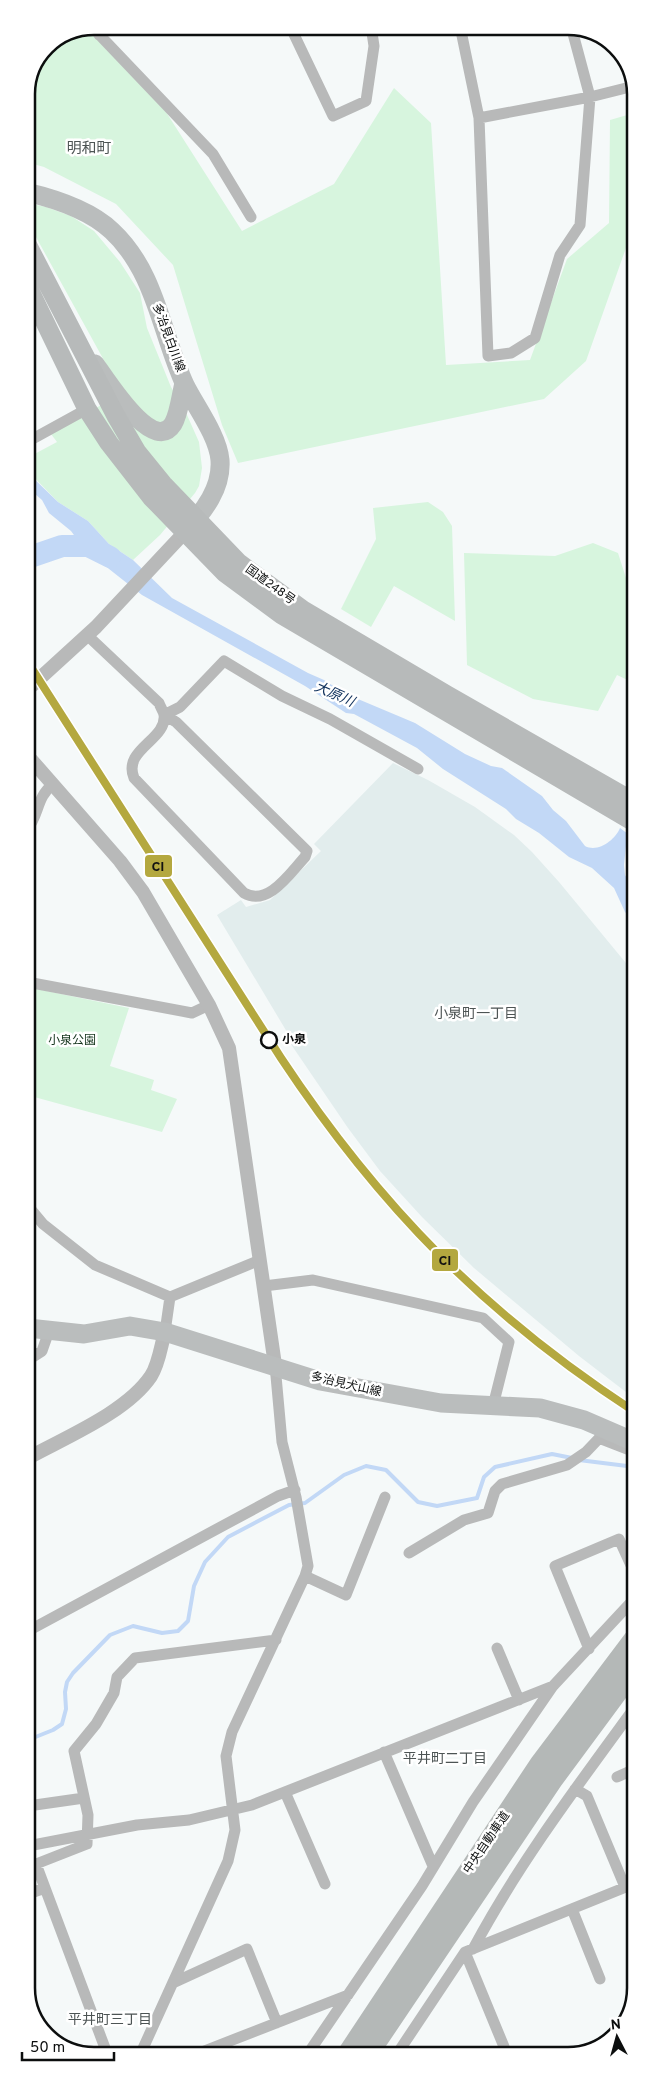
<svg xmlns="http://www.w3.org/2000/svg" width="662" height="2082" viewBox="0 0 662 2082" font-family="Overpass,'Noto Sans JP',sans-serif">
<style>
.built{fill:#e2eded}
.green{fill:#d7f5de}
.water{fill:#c2d8f6}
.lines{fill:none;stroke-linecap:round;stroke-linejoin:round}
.stream{stroke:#c2d8f6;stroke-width:4}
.river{stroke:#c2d8f6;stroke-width:22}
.minor{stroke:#b8b9b9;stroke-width:11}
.tertiary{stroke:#b8b9b9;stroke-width:14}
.primary{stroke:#babdbd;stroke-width:19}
.trunk{stroke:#b7baba;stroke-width:19}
.motorway{stroke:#b4b8b7;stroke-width:21}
.rail-1-casing{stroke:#fff;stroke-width:11}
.rail-1{stroke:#b4a83f;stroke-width:8}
.stop-dot{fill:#fff;stroke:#0c0e0e;stroke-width:2.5}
.labels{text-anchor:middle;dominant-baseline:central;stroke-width:5;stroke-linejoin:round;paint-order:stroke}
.street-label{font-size:12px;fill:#0c0e0e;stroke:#fff}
.stop-label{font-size:12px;font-weight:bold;fill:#0c0e0e;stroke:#fff;text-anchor:start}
.park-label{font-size:12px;fill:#14341c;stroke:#fff}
.water-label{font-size:14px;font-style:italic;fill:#10315c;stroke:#fff}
.neighbourhood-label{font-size:14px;fill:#4d5454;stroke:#fff}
.quarter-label{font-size:15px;fill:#4d5454;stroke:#fff}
.rim{fill:none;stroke:#0c0e0e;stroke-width:2.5}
.line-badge{stroke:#fff;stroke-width:2}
.pale-badge-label{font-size:14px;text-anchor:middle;font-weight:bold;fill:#111}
</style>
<rect width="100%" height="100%" fill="#f5f9f9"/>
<path class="built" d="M393 763 428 780 475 807 514 835 532 852 559 882 635 974V1399L579 1356 474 1268 422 1217 380 1171 348 1128 284 1034 287 1032 217 915 241 900 246 907 270 900 321 851 314 844Z"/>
<path class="green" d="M87 29 166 112 242 231 334 184 394 88 431 123 446 365 530 360 567 259 609 223 610 120 634 113V247L627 245 586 361 544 399 238 463 222 425 173 265 116 204 44 167 26 162V90L46 46Z
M27 203 46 207 71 216 94 231 120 262 140 293 147 328 171 387 187 415 199 442 202 468 199 486 195 493 160 535 133 560 109 544 88 521 58 502 27 470V458L57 442 51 434 122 393 31 228 27 219Z
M428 502 443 512 452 526 455 621 394 586 371 627 341 609 376 539 373 508Z
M593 543 618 553 634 603V683L617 675 598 711 533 699 467 665 464 553 555 556Z
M27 987 129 1008 110 1066 154 1080 151 1090 177 1099 162 1132 27 1095Z"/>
<path class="water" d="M27 472 58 502 88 521 109 544 133 560 172 598 308 673 324 680 346 694 415 723 465 754 491 766 502 768 542 796 553 810 566 821 585 846C598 853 615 840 620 828L632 837 626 846 624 865 625 875 634 890V922L625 912 614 888 592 868 569 857 539 833 516 819 506 809 443 769 417 748 354 714 346 713 305 686 142 595 85 550 71 531 49 513 42 500 35 494 27 493Z"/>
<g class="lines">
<path class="stream" d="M631 555 634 516
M631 564 634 580
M579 1460 627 1466 635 1463
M28 1740 53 1730 62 1724 66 1709 65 1692 67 1682 73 1673 110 1635 133 1626 162 1633 178 1631 188 1621 194 1586 205 1562 228 1537 289 1505 305 1503 344 1475 366 1466 386 1470 418 1502 437 1506 477 1498 484 1477 495 1467 552 1454 572 1458"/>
<path class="river" d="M27 558 62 546H88L110 557"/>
<path class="minor" d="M290 26 333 116 366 101 374 46 371 26
M460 26 479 118 488 356 511 353 535 338 560 255 580 225 590 97 571 26
M92 27 213 154 251 217
M99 35 118 26
M479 118 590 97 634 86
M27 442 87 409
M87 635 159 703C160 706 163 711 164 714 168 740 122 749 134 778L244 893C268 907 290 873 305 857L307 851 176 722 164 715
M164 715 180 707 224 661 282 696 330 719 418 769
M27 830C40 813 36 798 53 784
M27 982 192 1013 209 1005
M28 1206 43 1224 95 1265 170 1297 165 1332
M264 1286 313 1280 483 1318 509 1342 493 1406
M170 1297 260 1260
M28 1360 42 1351 49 1331
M599 1438 635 1452
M409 1553 464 1520 488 1513 495 1491 502 1484 567 1465 586 1452 607 1430
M305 1576 346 1595 385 1497
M28 1631 278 1496 295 1490
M497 1648 519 1700
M589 1649 555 1566 619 1539 635 1574
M384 1752 433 1866
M617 1777 635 1769
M575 1789 587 1796 625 1887
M285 1792 325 1884
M28 1806 84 1798
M28 1846 137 1825 189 1820 252 1805 553 1686
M45 1888 36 1864 87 1844 88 1815 74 1751 96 1724 114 1693 117 1677 135 1658 276 1640
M28 1894 45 1888 108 2056
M572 1909 600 1979
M473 1949C519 1863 578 1785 635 1707
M465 1952 507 2054
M175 1982 247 1949 277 2023
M397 2054 465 1952 636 1883
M140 2055 228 1861 235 1830 226 1756 232 1732 305 1576 308 1566 296 1497 282 1442 275 1365
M194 2055 348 1995
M307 2055 422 1886 473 1802 553 1686 635 1598"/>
<path class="tertiary" d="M27 690 96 627 184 533
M27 755 120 861 143 892 209 1005 229 1048 275 1365
M28 1458C66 1437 127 1412 151 1376 159 1364 161 1345 165 1332"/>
<path class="primary" d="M26 192C56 199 90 210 112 231 156 272 161 333 185 385 196 407 218 436 220 460 222 488 204 511 186 530
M95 364C105 377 153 456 173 424 179 414 181 395 184 383
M28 1328 84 1334 130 1326 165 1332 320 1381 441 1403 540 1408 584 1420 635 1442"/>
<path class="trunk" d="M27 244 116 416 137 452 163 484 239 563 303 610 447 695 634 802
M27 285 87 409 109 443 151 497 225 573 282 615 634 822"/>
<path class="motorway" d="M368 2054 553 1779 635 1668
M347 2055 540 1764 635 1638"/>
<defs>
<path id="rail-1" d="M27 661 281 1058C379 1206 486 1315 635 1412"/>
</defs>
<use href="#rail-1" class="rail-1-casing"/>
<use href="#rail-1" class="rail-1"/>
</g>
<circle class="stop-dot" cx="269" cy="1040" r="8"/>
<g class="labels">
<g class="street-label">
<text transform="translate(168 338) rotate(70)">多治見白川線</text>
<text transform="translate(270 585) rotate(36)">国道248号</text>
<text transform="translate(346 1385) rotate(13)">多治見犬山線</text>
<text transform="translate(487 1843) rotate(-56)">中央自動車道</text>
</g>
<g class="stop-label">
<text x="282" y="1040">小泉</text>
</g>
<g class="park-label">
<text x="72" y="1041">小泉公園</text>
</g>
<g class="water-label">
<text transform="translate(334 695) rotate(24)">大原川</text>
</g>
<g class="neighbourhood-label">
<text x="476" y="1014">小泉町一丁目</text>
<text x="445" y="1759">平井町二丁目</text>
<text x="110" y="2020">平井町三丁目</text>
</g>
<g class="quarter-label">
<text x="89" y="149">明和町</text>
</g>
</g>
<path d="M0 0H662V2082H0ZM94 35H568A59 59 0 0 1 627 94V1988A59 59 0 0 1 568 2047H94A59 59 0 0 1 35 1988V94A59 59 0 0 1 94 35Z" fill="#fff" fill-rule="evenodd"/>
<path class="rim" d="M94 35H568A59 59 0 0 1 627 94V1988A59 59 0 0 1 568 2047H94A59 59 0 0 1 35 1988V94A59 59 0 0 1 94 35Z"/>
<g class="line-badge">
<rect x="144" y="854" width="29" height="24" rx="5" fill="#b4a83f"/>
<rect x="431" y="1248" width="28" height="24" rx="5" fill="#b4a83f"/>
</g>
<g class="pale-badge-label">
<text x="158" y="871">CI</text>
<text x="445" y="1265">CI</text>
</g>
<g transform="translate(617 2037) rotate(354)" stroke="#ffffff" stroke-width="4" paint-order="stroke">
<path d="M0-4L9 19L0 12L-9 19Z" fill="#0c0e0e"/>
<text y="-8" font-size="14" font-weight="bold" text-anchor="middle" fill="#0c0e0e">N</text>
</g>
<path d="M22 2052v8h92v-8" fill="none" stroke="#0c0e0e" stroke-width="2.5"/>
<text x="30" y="2052" font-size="15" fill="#0c0e0e" stroke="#ffffff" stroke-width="4" paint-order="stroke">50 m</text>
</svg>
